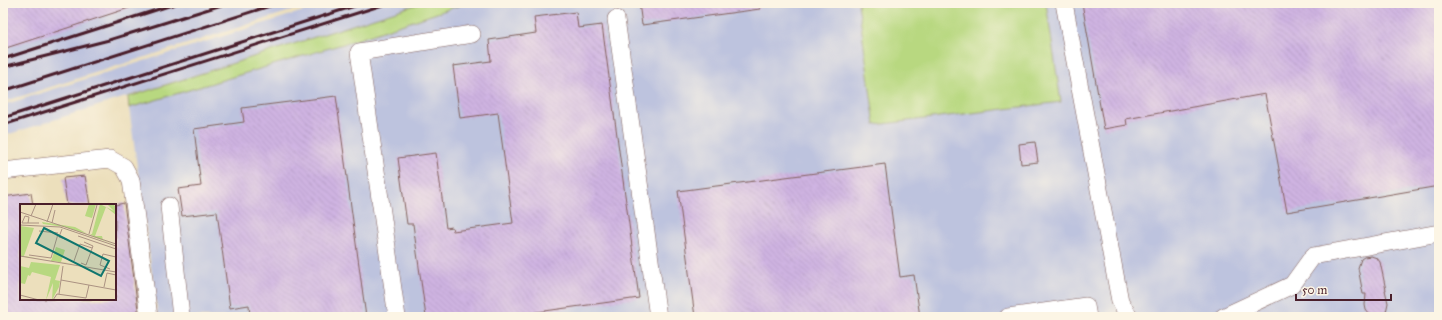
<svg xmlns="http://www.w3.org/2000/svg" width="1442" height="320" viewBox="0 0 1442 320" font-family="'IM FELL Great Primer',serif">
<style>
.industrial{fill:#bdc3de}
.grass{fill:#b8d880;stroke:#817c56}
.building{fill:url(#building-back-hatch)}
.lines{fill:none;stroke-linecap:round;stroke-linejoin:round}
.minor-casing{stroke:#83625e;stroke-width:18}
.minor{stroke:#fff;stroke-width:17}
.rail{stroke:#4a1f2b;stroke-width:3}
.inset-road{fill:none;stroke:#ab9282;stroke-width:1}
.view{fill:#0f766e;fill-opacity:0.15;stroke:#0f766e;stroke-width:2}
.inset-edge{fill:none;stroke:#4a1f2b;stroke-width:2}
</style>
<defs>
<pattern id="building-back-hatch" width="6" height="6" patternUnits="userSpaceOnUse"><rect width="6" height="6" fill="#cfb4e2"/><path d="M-1 5l2 2M0 0l6 6M5-1l2 2" fill="none" stroke="#b39ac2"/></pattern>
</defs>
<rect width="100%" height="100%" fill="#fcf5e5"/>
<filter id="ink" filterUnits="userSpaceOnUse"><feTurbulence type="fractalNoise" baseFrequency=".025" numOctaves="2"/><feDisplacementMap in="SourceGraphic" scale="8" xChannelSelector="R" yChannelSelector="G"/><feConvolveMatrix kernelMatrix="1 2 1 2 8 2 1 2 1" color-interpolation-filters="sRGB"/></filter>
<filter id="wash" filterUnits="userSpaceOnUse"><feTurbulence type="fractalNoise" baseFrequency=".012" numOctaves="4" result="noise"/><feDisplacementMap in="SourceGraphic" scale="16" xChannelSelector="R" yChannelSelector="G"/><feGaussianBlur stdDeviation="0.9" result="paint"/><feColorMatrix in="noise" values="0 0 0 0 0 0 0 0 0 0 0 0 0 0 0 0 0 1.4 0 .05"/><feComposite in="paint" operator="in"/></filter>
<g filter="url(#wash)">
<rect width="100%" height="100%" fill="#ecdfbc"/>
<path class="industrial" d="M3 3H316L3 102Z
M329 3H421L3 136V105Z
M467 3H858L875 125 1061 102 1046 3H1439V317H158L129 108 353 41Z"/>
<path class="grass" d="M421 3H467L353 41 129 108 128 97Z
M858 3H1046L1061 102 875 125Z"/>
<g id="blocks">
<path class="building" d="M3 3H138V5L3 49Z
M639 3H760V9L642 25Z
M1082 3H1439V186L1287 212 1265 94 1126 119 1127 125 1104 129Z
M576 12 578 28 602 25 639 298 501 317H426L413 224H407L398 158 436 153 446 228 452 227 453 231 513 223 498 113 460 118 453 66 491 61 489 40 536 33 534 17Z
M336 96 366 317H250L249 305 230 308 217 212 182 216 178 189 201 186 194 129 244 122 242 108Z
M1035 142 1038 162 1021 164 1019 144Z
M885 164 900 277 914 275 920 317H695L678 191Z
M85 176 90 205H67L63 178Z
M31 193 33 205H21V299H115V205L124 203 139 317H3V197Z
M1371 256 1377 258 1380 262 1386 290H1385L1388 303 1386 312 1377 316 1369 314 1366 310 1365 305 1366 294H1363L1358 268 1361 259 1364 257Z"/>
</g>
</g>
<g filter="url(#ink)">
<use href="#blocks" fill-opacity="0" stroke="#83625e" stroke-width="1"/>
<g class="lines">
<defs>
<path id="minor" d="M1064 3 1120 301 1129 317
M616 19 658 317
M3 171 110 159 124 167 131 180 149 317
M169 206 181 317
M397 317 359 52 472 34
M1008 317 1086 306 1088 317
M1223 317 1292 285 1313 256 1439 233"/>
</defs>
<use href="#minor" class="minor-casing"/>
<use href="#minor" class="minor"/>
<path class="rail" d="M3 59 178 3
M3 67 109 40 228 3
M3 91 279 3
M3 118 364 3
M3 125 389 3"/>
</g>
</g>
<g transform="translate(20 204)">
<rect width="96" height="96" fill="#ecdfbc"/>
<path d="M69 0H76L72 14 65 12ZM80 0 94 7 87 0H93L96 3V11L86 3 75 32H82L83 36 96 41 45 23 23 20 22 18 55 23 66 29 60 28 75 33 70 30H72ZM0 22 14 24 4 52 31 57 36 43 45 46 41 58 78 64 0 52ZM11 58 40 61 35 76 40 77 39 83 32 96 33 79 26 96 31 73 12 68 10 72 8 71 5 80 0 79V62L9 64Z" fill="#b8d880"/>
<path class="inset-road" d="M0 8 96 40M11 12 16 0M27 18 33 0M8 19 9 13 5 12 2 19H19M32 19 35 6M0 21 40 23 96 42M42 25 39 33 45 35M19 27 38 29M69 30 77 1M58 32 96 45M9 51 31 54 38 30M0 52 96 68M54 57 60 40 72 44M61 59 66 61 73 42 64 38M90 65 80 61 83 50 96 53M41 76 96 86M84 83 87 69 96 71M39 90 43 62M0 91 19 96M33 96 37 90 66 94 69 81"/>
<path class="view" d="M24 24 89 57 81 72 16 39Z"/>
<rect width="96" height="96" class="inset-edge"/>
</g>
<rect width="1442" height="320" fill="none" stroke="#fcf5e5" stroke-width="16"/>
<path d="M1296 294v6h95v-6" fill="none" stroke="#4a1f2b" stroke-width="2"/>
<text x="1302" y="294" font-size="12" fill="#4a1f2b" stroke="#fcf5e5" stroke-width="3" paint-order="stroke">50 m</text>
</svg>
